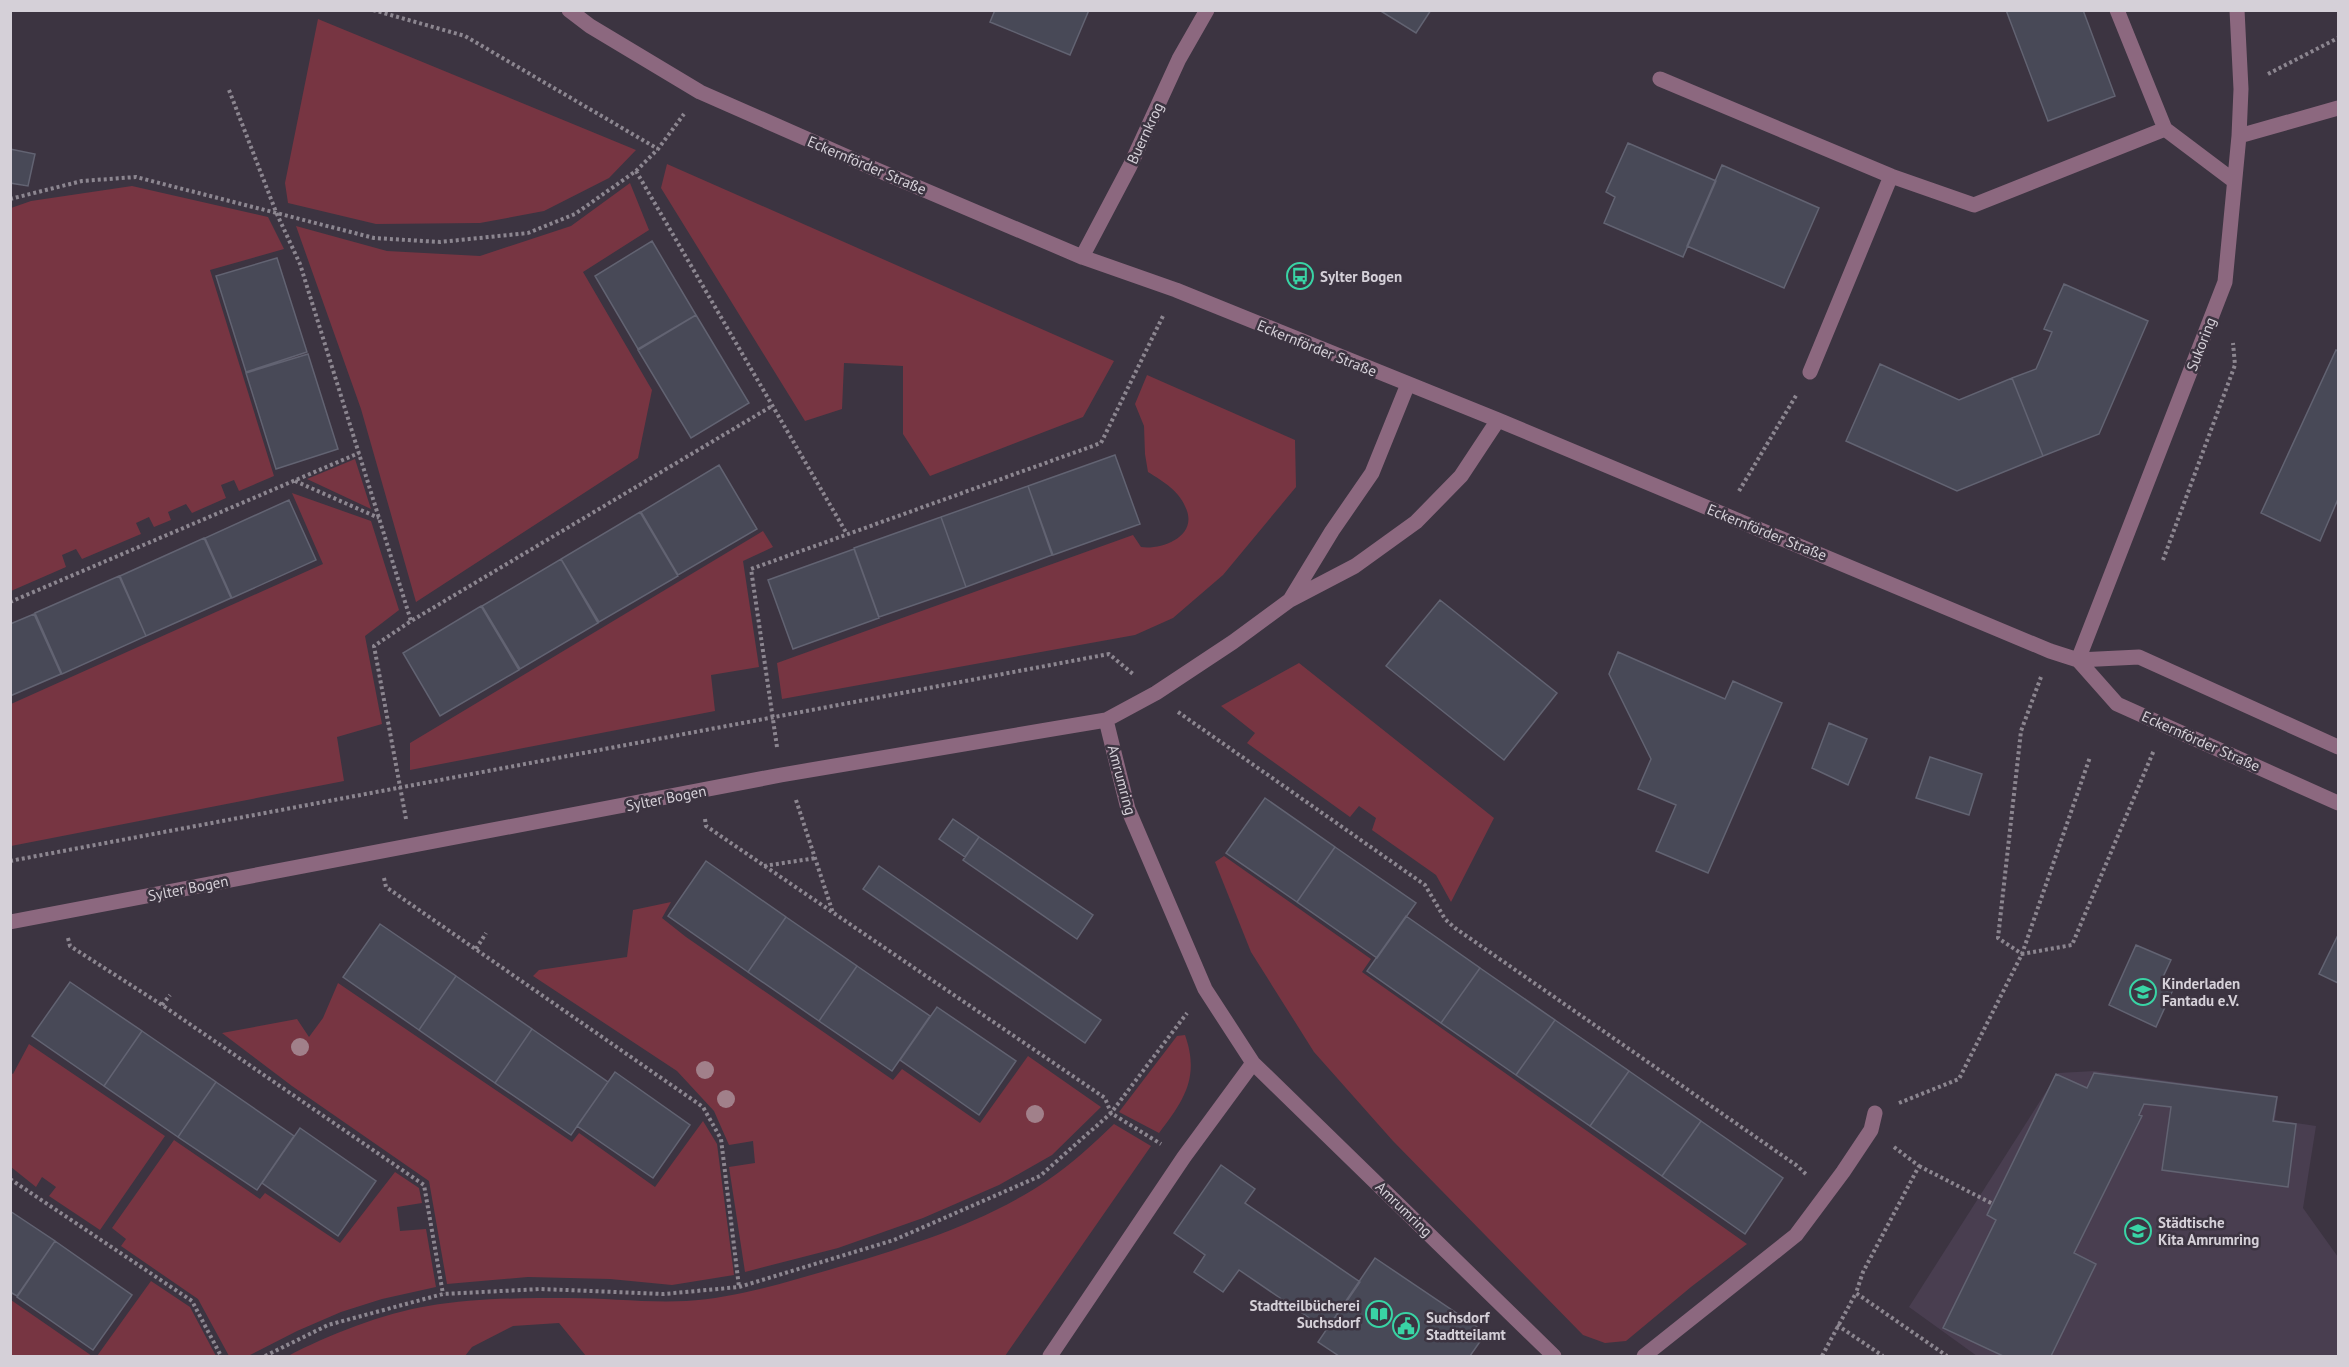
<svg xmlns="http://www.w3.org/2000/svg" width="2349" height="1367" viewBox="0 0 2349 1367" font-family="'PT Sans',sans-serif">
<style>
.built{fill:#493e50}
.green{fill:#773542}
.building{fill:#484957;stroke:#626372;stroke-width:1.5}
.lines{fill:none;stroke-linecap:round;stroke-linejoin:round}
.path{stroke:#8c8690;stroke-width:4;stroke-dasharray:3 3;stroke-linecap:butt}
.minor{stroke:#8c687f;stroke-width:15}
.tree{fill:#a1808a}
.labels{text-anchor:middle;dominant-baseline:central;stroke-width:5;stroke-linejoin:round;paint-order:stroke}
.street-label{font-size:15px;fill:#d5d0d8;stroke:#3c3441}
.poi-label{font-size:15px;font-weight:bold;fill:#d5d0d8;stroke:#3c3441;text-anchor:start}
</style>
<rect width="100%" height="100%" fill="#3c3441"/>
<path class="built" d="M2095 1071 2278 1096 2275 1120 2316 1126 2303 1208 2338 1257V1356H1977L1909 1307 2058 1073Z"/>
<path class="green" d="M318 19 636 150 609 178 544 211 480 223 376 224 288 203 285 183Z
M667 164 1114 361 1083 417 930 476 903 434V366L844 363 842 409 805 421 661 188Z
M630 183 649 230 583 272 652 390 638 458 416 602 361 409 296 226 387 251 480 256 571 226Z
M132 186 268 217 284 249 210 270 274 476 239 491 234 480 221 485 226 498 192 513 186 504 168 512 171 520 154 527 149 517 136 523 141 534 82 559 76 549 62 555 66 567 11 591V208L31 201Z
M1147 375 1295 440 1296 487 1223 575 1173 618 1135 635 782 699 777 663 1133 535 1141 547C1161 550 1196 537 1187 511 1181 492 1164 482 1148 472L1145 454 1144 426 1135 404Z
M355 459 371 509 307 479Z
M292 493 371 521 399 610 365 636 382 724 337 737 344 781 11 846V704L323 564Z
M763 531 773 547 743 561 759 667 711 675 715 711 410 770V743Z
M1299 663 1494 818 1451 902 1436 875 1372 830 1376 818 1359 806 1350 817 1247 743 1255 733 1221 706Z
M1224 856 1371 959 1362 972 1747 1244 1691 1287 1626 1341 1605 1343 1583 1335 1393 1141 1314 1052 1251 952 1215 862Z
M671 902 662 918 686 937 893 1080 902 1069 980 1123 1028 1056 1101 1107 1052 1155 999 1185 923 1218 838 1248 745 1272 729 1167 755 1163 753 1141 729 1145 714 1111 677 1071 533 976 539 970 627 957 633 910Z
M338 983 572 1142 579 1133 655 1187 703 1121 717 1144 734 1275 672 1285 610 1279 528 1277 447 1284 429 1181 292 1086 222 1033 297 1019 309 1037 323 1018Z
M1185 1035C1200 1077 1184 1100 1159 1133L1119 1112 1177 1036Z
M29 1044 165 1136 100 1230 49 1196 56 1187 42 1177 36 1187 11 1167V1073L13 1074Z
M1114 1124 1151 1146 1005 1356H586L559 1323 513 1326 472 1347 465 1356H288C328 1335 384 1313 428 1306 474 1298 522 1298 568 1298 607 1298 647 1303 686 1301 735 1298 784 1283 832 1269 906 1247 983 1224 1048 1180 1072 1164 1093 1144 1114 1124Z
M174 1140 260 1199 265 1193 340 1243 395 1172 419 1188 422 1203 397 1207 400 1231 426 1229 436 1287 382 1299 341 1312 297 1331 248 1356H229L198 1299 121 1246 126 1239 112 1228Z
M151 1281 190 1307 216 1356H97Z
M10 1300H11L92 1356H11Z"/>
<path class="building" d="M995 10H1089L1070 55 990 22Z
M1379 10H1431L1416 33Z
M2006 10H2083L2115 96 2048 121Z
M1628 143 1716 181 1683 257 1604 223 1615 197 1606 192Z
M10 149 35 154 28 186 10 183Z
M1722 165 1819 208 1784 288 1687 246Z
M652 241 696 315 638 349 595 276Z
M277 258 307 352 246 372 216 276Z
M2064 284 2148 321 2099 434 2043 456 2012 378 2036 369 2052 332 2044 329Z
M696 315 749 403 691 438 638 350Z
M2336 350 2338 351V499L2320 541 2261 513Z
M308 354 338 449 276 469 246 373Z
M1880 364 1959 400 2012 378 2043 456 1957 491 1846 441Z
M1115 455 1140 524 1053 555 1028 486Z
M719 465 757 529 678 575 641 512Z
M1028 486 1052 555 966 587 941 517Z
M289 500 316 560 232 598 205 538Z
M640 512 678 576 599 622 561 559Z
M941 517 966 587 879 617 854 548Z
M204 538 231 598 146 636 120 576Z
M854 549 879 618 793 649 768 580Z
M561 559 598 623 520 669 482 606Z
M119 576 146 636 62 674 35 613Z
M1440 600 1557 693 1504 760 1386 666Z
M481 606 519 670 440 716 403 653Z
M34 614 61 674 10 696V624Z
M1618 652 1725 699 1733 681 1782 703 1708 873 1656 851 1676 805 1638 789 1651 759 1609 674Z
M1829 723 1867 739 1848 785 1812 768Z
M1930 757 1982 774 1969 815 1916 798Z
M1265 798 1335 847 1297 902 1226 853Z
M953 819 979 837 965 857 939 839Z
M979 837 1093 915 1077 939 963 860Z
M1335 847 1416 903 1377 958 1297 902Z
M706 861 786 917 748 972 668 916Z
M879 866 1101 1020 1085 1043 863 889Z
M1406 916 1480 968 1441 1023 1367 971Z
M786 917 857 966 819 1021 748 972Z
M380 924 456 976 419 1030 343 977Z
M2338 935V983L2319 974Z
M2136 945 2171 960 2163 977 2176 983 2156 1027 2109 1005Z
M857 966 930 1016 892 1071 819 1021Z
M1480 968 1555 1020 1516 1075 1441 1023Z
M456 976 532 1029 495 1083 419 1030Z
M70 982 142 1031 104 1086 32 1036Z
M937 1007 1016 1061 979 1115 900 1060Z
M1555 1020 1629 1071 1590 1126 1516 1075Z
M532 1029 608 1082 571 1135 495 1083Z
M142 1031 216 1082 178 1137 104 1086Z
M1629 1071 1701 1121 1662 1176 1590 1126Z
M615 1072 690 1125 653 1178 577 1126Z
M2094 1073 2277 1097 2273 1121 2296 1124 2288 1187 2162 1170 2171 1107 2144 1104 2139 1115 2142 1116 2074 1253 2096 1264 2051 1356H2003L1943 1328 1996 1220 1987 1215 2056 1074 2087 1088Z
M216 1082 294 1136 257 1190 178 1137Z
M1701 1121 1783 1178 1745 1234 1662 1176Z
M300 1128 376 1181 338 1236 262 1183Z
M1221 1165 1255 1189 1245 1203 1360 1282 1327 1330 1239 1270 1223 1292 1194 1272 1205 1255 1174 1233Z
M10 1211 55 1241 17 1296 10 1292Z
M55 1241 132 1295 93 1350 17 1297Z
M1375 1258 1486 1333 1470 1356H1339L1318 1342Z"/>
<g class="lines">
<path class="path" d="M373 10 465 36 658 149
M2268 74 2338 38
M229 90 276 212 300 264 411 621
M636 171 847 534
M10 199 82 181 136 177 374 238 440 242 528 233 575 214 636 171 658 149 684 114
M295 481 379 518
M1739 491 1797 394
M2163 560 2235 365 2233 343
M10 602 359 453
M2041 677 2021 731 1998 938 2022 954 2072 945 2154 750
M1178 712 1425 885 1445 919 1455 928 1796 1165 1807 1175
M777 747 751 569 1101 443 1163 316
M796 800 833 913
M406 819 374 646 411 621 772 406
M705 819 706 826 1105 1098 1111 1113 1161 1144
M10 861 1109 654 1133 674
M764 866 816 858
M384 878 386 887 703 1107 721 1139 739 1287
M68 938 70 946 162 1005 424 1185 443 1294
M476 949 486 933
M162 1005 170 995
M1899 1103 1959 1079 2022 954 2090 757
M1894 1147 1919 1166 1863 1272 1856 1293 1947 1356
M1919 1166 1993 1204
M10 1179 192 1301 221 1356
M1837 1325 1883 1356
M265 1356 328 1325 443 1294 541 1289 664 1294 739 1287 894 1240 1040 1176 1111 1113 1187 1013
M1822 1356 1856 1293"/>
<path class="minor" d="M569 10 590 26 700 92 875 169 1082 257 1176 290 1498 420 2050 651 2078 660 2139 657 2338 747
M2117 10 2165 129
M1660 79 1891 176
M2239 136 2338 108
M1082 257 1130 166 1179 59 1207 10
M1810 372 1891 176 1974 205 2165 129 2234 181
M1290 600 1332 531 1372 473 1408 384
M2078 660 2225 282 2239 136 2241 89 2237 10
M2078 660 2117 704 2338 803
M1106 720 1128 809 1205 989 1253 1063 1554 1356
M10 922 781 775 1106 720 1156 693 1233 642 1290 600 1355 566 1416 522 1461 476 1498 420
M1050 1356 1184 1157 1253 1063
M1644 1356 1796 1235 1843 1172 1871 1130 1875 1113"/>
</g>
<g class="tree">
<circle cx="300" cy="1047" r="9"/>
<circle cx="705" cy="1070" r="9"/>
<circle cx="726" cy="1099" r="9"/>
<circle cx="1035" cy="1114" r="9"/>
</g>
<defs>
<symbol id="bus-ring" viewBox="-11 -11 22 22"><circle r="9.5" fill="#3c3441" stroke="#39d4a5" stroke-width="1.5"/><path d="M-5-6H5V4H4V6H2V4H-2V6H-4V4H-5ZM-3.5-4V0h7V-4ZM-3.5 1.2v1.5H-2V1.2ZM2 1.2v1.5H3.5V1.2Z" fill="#39d4a5"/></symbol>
<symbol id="school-ring" viewBox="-11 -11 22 22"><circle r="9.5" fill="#3c3441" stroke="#39d4a5" stroke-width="1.5"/><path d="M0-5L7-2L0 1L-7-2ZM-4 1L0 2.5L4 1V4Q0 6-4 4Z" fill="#39d4a5"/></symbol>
<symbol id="library-ring" viewBox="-11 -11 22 22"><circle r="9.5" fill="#3c3441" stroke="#39d4a5" stroke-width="1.5"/><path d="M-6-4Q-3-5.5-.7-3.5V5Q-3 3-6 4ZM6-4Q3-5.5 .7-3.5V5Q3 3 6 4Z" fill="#39d4a5"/></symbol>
<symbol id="civic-ring" viewBox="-11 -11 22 22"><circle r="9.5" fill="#3c3441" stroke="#39d4a5" stroke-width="1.5"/><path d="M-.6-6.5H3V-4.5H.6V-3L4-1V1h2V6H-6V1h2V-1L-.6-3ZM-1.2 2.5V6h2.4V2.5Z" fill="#39d4a5"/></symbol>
</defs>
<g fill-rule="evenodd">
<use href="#bus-ring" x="1285" y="261" width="30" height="30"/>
<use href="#school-ring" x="2128" y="977" width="30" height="30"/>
<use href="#school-ring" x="2123" y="1216" width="30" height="30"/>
<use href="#library-ring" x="1364" y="1299" width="30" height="30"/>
<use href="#civic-ring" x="1391" y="1311" width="30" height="30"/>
</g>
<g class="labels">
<g class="street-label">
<text transform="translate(1145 133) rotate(-65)">Buernkrog</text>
<text transform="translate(867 165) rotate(23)">Eckernförder Straße</text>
<text transform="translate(2201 344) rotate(-69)">Sukoring</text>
<text transform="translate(1317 348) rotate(22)">Eckernförder Straße</text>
<text transform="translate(1767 532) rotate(22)">Eckernförder Straße</text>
<text transform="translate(2201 741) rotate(24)">Eckernförder Straße</text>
<text transform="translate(1122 780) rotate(75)">Amrumring</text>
<text transform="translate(666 798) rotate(-11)">Sylter Bogen</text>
<text transform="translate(188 888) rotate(-11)">Sylter Bogen</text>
<text transform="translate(1404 1209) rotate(44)">Amrumring</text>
</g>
<g class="poi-label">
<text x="1320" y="276">Sylter Bogen</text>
<text x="2162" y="983">Kinderladen<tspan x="2162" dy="17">Fantadu e.V.</tspan></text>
<text x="2158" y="1222">Städtische<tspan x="2158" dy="17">Kita Amrumring</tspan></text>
<text x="1360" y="1305" text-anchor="end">Stadtteilbücherei<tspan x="1360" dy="17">Suchsdorf</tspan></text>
<text x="1426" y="1317">Suchsdorf<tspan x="1426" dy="17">Stadtteilamt</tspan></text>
</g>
</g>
<rect width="2349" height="1367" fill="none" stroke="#d5d0d8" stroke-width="24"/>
</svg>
